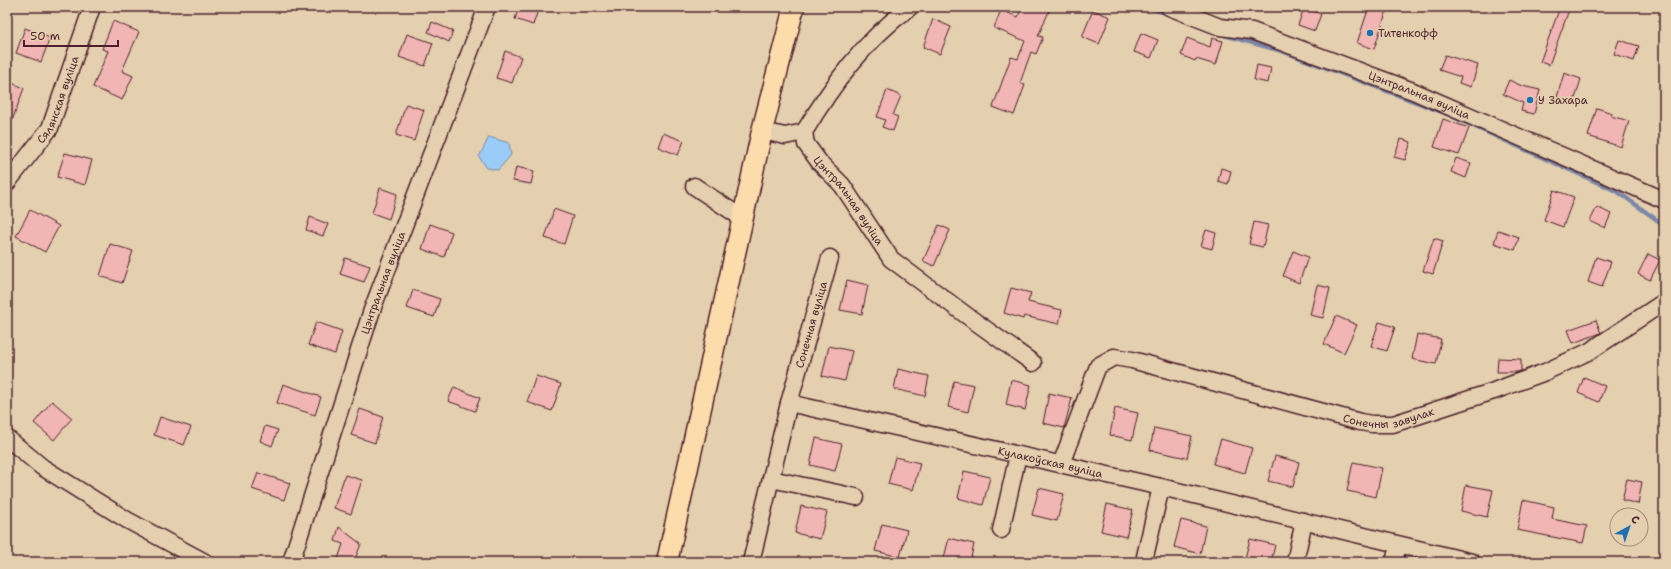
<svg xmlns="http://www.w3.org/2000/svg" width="1671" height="569" viewBox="0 0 1671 569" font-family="'Shantell Sans',sans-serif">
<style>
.water{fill:#9bccf7;stroke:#7b87a5}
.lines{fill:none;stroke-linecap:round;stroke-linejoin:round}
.stream{stroke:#7b87a5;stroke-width:4}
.building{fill:#f1b5b3;stroke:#4a1f2b}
.minor-casing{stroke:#4a1f2b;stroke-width:19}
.major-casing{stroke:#4a1f2b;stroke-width:23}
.minor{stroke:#e4cfae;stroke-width:16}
.major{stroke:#fddcac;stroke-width:20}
.poi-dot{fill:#1f6fb2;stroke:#e4cfae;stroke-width:1.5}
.labels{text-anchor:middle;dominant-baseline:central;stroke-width:3.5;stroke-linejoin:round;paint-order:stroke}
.poi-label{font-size:11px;fill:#4a1f2b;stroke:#e4cfae;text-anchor:start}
.street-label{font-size:11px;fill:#4a1f2b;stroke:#e4cfae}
</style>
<rect width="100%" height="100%" fill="#e4cfae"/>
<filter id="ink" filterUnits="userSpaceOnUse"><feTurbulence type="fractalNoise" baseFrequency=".025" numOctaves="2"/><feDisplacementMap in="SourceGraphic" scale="8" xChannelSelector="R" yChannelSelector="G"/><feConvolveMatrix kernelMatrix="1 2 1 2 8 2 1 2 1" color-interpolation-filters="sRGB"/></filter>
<g filter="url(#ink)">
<path class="water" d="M489 137 509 143 511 155 498 170 487 168 479 157Z"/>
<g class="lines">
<path class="stream" d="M1147 7 1168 14
M1223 35 1281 51 1444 113 1618 192 1664 225"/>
</g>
<path class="building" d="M519 7H539L533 25 515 19Z
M1022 7H1051L1038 36 1043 37 1036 54 1031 52 1020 83 1025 85 1014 115 993 107 1011 57 1018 59 1025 41 994 28 1001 10 1018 17Z
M1369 7H1388L1374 49 1357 43Z
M1560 7H1570L1549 65 1540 62Z
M1304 8 1321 14 1315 31 1298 25Z
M1093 10 1110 17 1099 44 1082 37Z
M933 19 951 27 940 54 923 47Z
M113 21 139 32 122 71 133 76 122 100 93 87 108 51 102 49Z
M432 22 453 31 449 42 428 32Z
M25 28 50 38 41 62 16 53Z
M1141 33 1158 40 1151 58 1134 52Z
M407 34 433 43 425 66 399 57Z
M1187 38 1210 47 1212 38 1223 41 1216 65 1196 59 1195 61 1181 55Z
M1619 40 1639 46 1634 61 1614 54Z
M505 51 521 57 512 83 496 78Z
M1445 55 1478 65 1471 87 1459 83 1461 77 1439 70Z
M1257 65 1271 68 1268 83 1254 80Z
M1564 73 1581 79 1574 102 1557 97Z
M1509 80 1522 86 1540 90 1534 114 1521 111 1523 103 1503 94Z
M7 81 24 88 8 132 7 131Z
M887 90 901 96 893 115 898 117 893 131 882 127 885 120 877 117Z
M406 104 424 110 414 141 396 135Z
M1597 108 1612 113 1611 116 1629 121 1621 147 1588 136Z
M1443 119 1469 128 1459 155 1434 147Z
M663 133 684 141 678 155 658 147Z
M1401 139 1411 142 1405 160 1394 157Z
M65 153 92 160 85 185 57 177Z
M1456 158 1471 163 1466 178 1451 172Z
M516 167 534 171 531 184 513 181Z
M1221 168 1231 171 1228 184 1218 181Z
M380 188 397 194 389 219 372 213Z
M1554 190 1574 197 1563 227 1544 220Z
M1597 207 1611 214 1605 228 1590 221Z
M554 209 573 216 564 244 545 238Z
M30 210 59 226 45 252 16 236Z
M310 217 328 224 323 236 306 230Z
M1254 222 1268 225 1263 247 1249 244Z
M430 224 452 232 444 257 422 249Z
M939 225 950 230 934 266 923 261Z
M1206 230 1216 233 1212 249 1201 246Z
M1498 230 1519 237 1515 250 1494 243Z
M1434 238 1443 241 1433 274 1423 271Z
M110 244 133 251 122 283 100 276Z
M1293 251 1308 257 1299 283 1283 276Z
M1648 254 1660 260 1650 280 1638 274Z
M1596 257 1611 262 1602 287 1588 282Z
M345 258 370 266 364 282 340 274Z
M847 280 868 285 862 314 840 310Z
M1317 285 1330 288 1323 318 1310 315Z
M1011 288 1031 293 1028 302 1062 310 1059 324 1024 316 1023 319 1004 313Z
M413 290 440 299 434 317 407 308Z
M1336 316 1357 325 1344 353 1324 344Z
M1596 320 1601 333 1573 343 1568 330Z
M316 322 342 331 335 354 308 345Z
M1379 322 1395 327 1387 351 1371 346Z
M1417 334 1441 339 1436 364 1412 359Z
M829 346 852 351 845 381 822 376Z
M1498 358 1521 359V371L1517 372H1497Z
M898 369 929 376 925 396 894 389Z
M536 376 561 384 552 411 527 402Z
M1584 377 1605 386 1599 402 1578 393Z
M1011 380 1031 385 1025 410 1006 405Z
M954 381 974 385 968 412 948 407Z
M283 384 321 397 315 415 277 403Z
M454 387 480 398 475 411 448 401Z
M1049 393 1072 398 1064 428 1043 423Z
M52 401 72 418 54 440 34 423Z
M1115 408 1138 413 1132 440 1110 435Z
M360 409 383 417 375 443 351 435Z
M160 417 191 427 184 445 154 435Z
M265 426 278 430 272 446 260 441Z
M1154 428 1192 436 1187 458 1150 450Z
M816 438 842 444 835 471 810 465Z
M1221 439 1252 448 1245 473 1213 464Z
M1275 456 1299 462 1293 487 1268 481Z
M895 457 920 463 913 490 888 484Z
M1353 462 1382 468 1376 497 1347 491Z
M964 471 990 477 983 505 958 498Z
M258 473 290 483 284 500 252 489Z
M345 475 362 480 351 514 334 508Z
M1627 479 1642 482 1638 504 1622 500Z
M1466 485 1493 490 1487 517 1461 511Z
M1039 488 1064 494 1057 521 1032 515Z
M1523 500 1554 507 1552 519 1587 526 1583 543 1517 530Z
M1107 504 1133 510 1126 537 1101 531Z
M801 506 827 512 820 539 795 533Z
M1181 520 1206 526 1200 554 1174 547Z
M882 524 907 530 900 557 875 551Z
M339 527 361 544 354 562H337L343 544 335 541Z
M949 538 974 544 970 562H943Z
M1250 539 1275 545 1271 562H1244Z"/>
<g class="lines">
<defs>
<g id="minor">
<path id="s1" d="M910 7C864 41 833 84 804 132L806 144 820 163 842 185 891 259 966 315 1033 363"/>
<path id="s2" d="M1169 7 1220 27 1252 31 1413 91 1664 200"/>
<path d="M762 131 785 136 804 132"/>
<path id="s3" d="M7 183 50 128 92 7"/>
<path d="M694 186 742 218"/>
<path id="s4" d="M789 403 1161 487 1472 562"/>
<path d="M7 438 42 467 127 520 205 562"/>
<path id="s5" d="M1061 464 1098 366 1114 357 1132 360 1360 422 1372 424H1393L1494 391 1545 372 1590 351 1664 302"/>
<path d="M771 479 856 497"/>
<path d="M1001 530 1018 455"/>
<path d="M1144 561 1161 487"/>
<path id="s6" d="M291 562 372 310 487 7"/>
<path id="s7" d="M751 562 789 403 830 258"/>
<path d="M1295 562 1304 521"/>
<path d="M1394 562 1398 545"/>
</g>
<path id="major" d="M667 562 762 131 794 7"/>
</defs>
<use href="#minor" class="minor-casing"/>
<use href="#major" class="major-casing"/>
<use href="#minor" class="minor"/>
<use href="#major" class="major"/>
</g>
</g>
<g class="poi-dot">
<circle cx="1370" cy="33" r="4"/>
<circle cx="1530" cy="100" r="4"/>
</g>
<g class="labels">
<g class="poi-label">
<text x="1378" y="33">Титенкофф</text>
<text x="1538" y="100">У Захара</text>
</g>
<g class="street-label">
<text stroke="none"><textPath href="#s2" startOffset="266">Цэнтральная вуліца</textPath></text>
<text stroke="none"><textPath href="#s3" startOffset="99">Сялянская вуліца</textPath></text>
<text stroke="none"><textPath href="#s1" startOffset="248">Цэнтральная вуліца</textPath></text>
<text stroke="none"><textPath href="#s6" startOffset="294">Цэнтральная вуліца</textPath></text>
<text stroke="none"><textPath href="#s7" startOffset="245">Сонечная вуліца</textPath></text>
<text stroke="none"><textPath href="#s5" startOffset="407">Сонечны завулак</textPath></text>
<text stroke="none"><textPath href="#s4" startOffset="268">Кулакоўская вуліца</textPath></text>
</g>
</g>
<rect width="1671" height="569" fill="none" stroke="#e4cfae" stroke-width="24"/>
<rect x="12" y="12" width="1647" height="545" fill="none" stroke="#4a1f2b" stroke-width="1.5" filter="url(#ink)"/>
<g transform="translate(1629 527) rotate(40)"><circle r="19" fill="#e4cfae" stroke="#a6897a"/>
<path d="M0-3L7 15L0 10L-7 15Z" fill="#1f6fb2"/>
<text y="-6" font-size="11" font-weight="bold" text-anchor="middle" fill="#4a1f2b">С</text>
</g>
<path d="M24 40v6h94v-6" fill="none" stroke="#4a1f2b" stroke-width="2"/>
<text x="30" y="40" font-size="12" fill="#4a1f2b" stroke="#e4cfae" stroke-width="3" paint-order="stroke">50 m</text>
</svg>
